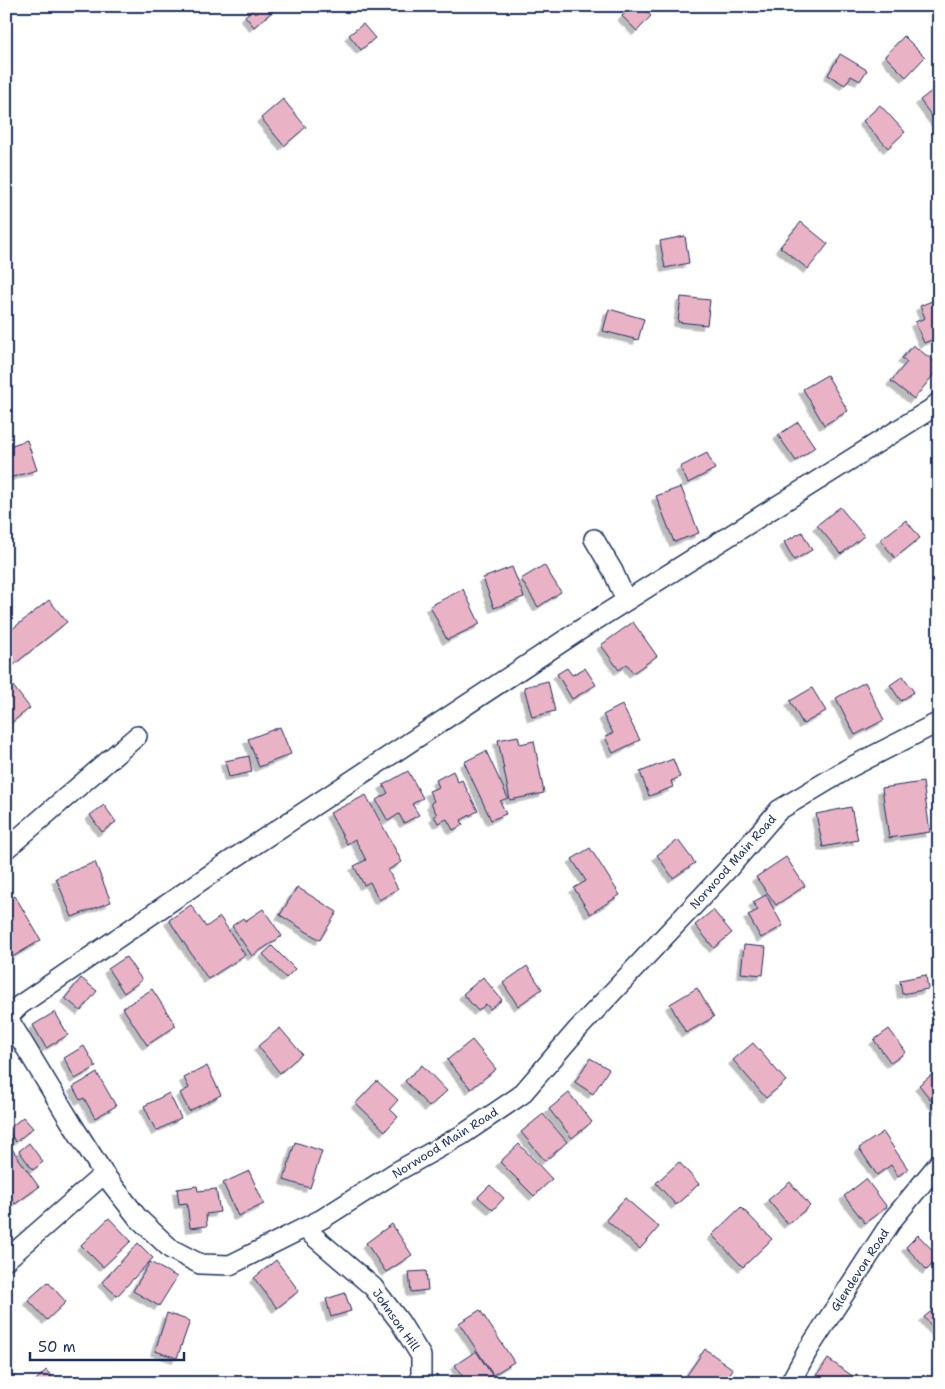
<svg xmlns="http://www.w3.org/2000/svg" width="945" height="1389" viewBox="0 0 945 1389" font-family="'Shantell Sans',sans-serif">
<style>
.building{fill:#eab2c5;stroke:#1b2f5e;filter:url(#shadow)}
.lines{fill:none;stroke-linecap:round;stroke-linejoin:round}
.minor-casing{stroke:#1b2f5e;stroke-width:22}
.minor{stroke:#fff;stroke-width:19}
.labels{text-anchor:middle;dominant-baseline:central;stroke-width:4.5;stroke-linejoin:round;paint-order:stroke}
.street-label{font-size:12px;fill:#1b2f5e;stroke:#fff}
</style>
<defs>
<filter id="shadow"><feDropShadow dx="-4.5" dy="4.5" stdDeviation="0" flood-color="#0004"/></filter>
</defs>
<rect width="100%" height="100%" fill="#fff"/>
<filter id="ink" filterUnits="userSpaceOnUse"><feTurbulence type="fractalNoise" baseFrequency=".02" numOctaves="2"/><feDisplacementMap in="SourceGraphic" scale="10" xChannelSelector="R" yChannelSelector="G"/><feConvolveMatrix kernelMatrix="1 2 1 2 8 2 1 2 1" color-interpolation-filters="sRGB"/></filter>
<g filter="url(#ink)">
<path class="building" d="M257 6H279L254 27 245 16Z
M632 6H641L651 16 637 31 622 16Z
M363 24 375 38 361 50 349 35Z
M904 36 925 57 906 77 885 56Z
M840 54 867 70 860 81 851 76 845 85 828 75Z
M937 87 939 89V120L936 122 920 100Z
M283 99 306 127 284 146 261 118Z
M880 105 905 132 888 148 863 121Z
M801 222 828 244 808 269 780 247Z
M685 236 689 263 665 268 660 241Z
M681 297 710 300 707 325 678 322Z
M939 298V337L924 343 915 322 925 318 920 306Z
M609 309 644 319 638 340 603 331Z
M913 345 939 365V368L914 399 891 381 907 362 902 358Z
M827 375 848 411 824 425 803 389Z
M798 422 815 447 796 461 778 435Z
M27 440 37 470 9 478 6 470V447Z
M707 453 715 469 688 483 680 467Z
M681 487 699 533 674 542 656 496Z
M840 507 864 536 841 554 817 525Z
M906 520 920 538 895 558 880 540Z
M802 532 812 550 794 560 784 542Z
M544 565 561 592 538 607 521 579Z
M512 567 524 597 494 608 483 578Z
M463 589 480 624 447 640 430 606Z
M49 600 67 622 6 671V634Z
M633 622 657 656 633 673 627 664 619 670 601 645Z
M567 668 572 675 585 668 596 685 572 699 557 674Z
M903 676 914 692 901 701 890 685Z
M6 677 30 708 6 727Z
M548 681 555 711 532 717 524 687Z
M865 682 884 720 855 735 836 698Z
M812 688 826 711 803 724 790 701Z
M622 705 640 740 613 753 605 737 613 733 603 715Z
M280 727 291 754 259 767 248 739Z
M518 736 520 744 534 741 544 793 510 800 498 740Z
M486 751 508 798 500 801 506 814 491 820 464 762Z
M249 756 252 772 229 777 225 761Z
M673 759 680 777 671 781 673 787 649 796 640 772Z
M408 771 423 798 412 804 419 815 404 823 399 814 388 821 376 800 388 793 383 785Z
M453 771 458 782 462 780 478 811 461 820 463 825 453 830 447 819 438 823 434 816 437 815 431 803 434 801 429 791 439 787 436 780Z
M923 782 930 832 889 838 882 788Z
M366 795 402 862 388 870 398 889 379 900 370 882 364 885 354 866 366 860 355 839 347 844 330 813Z
M104 805 116 822 102 832 90 815Z
M851 807 858 840 823 847 816 814Z
M678 840 695 863 673 878 657 855Z
M590 848 620 895 590 914 574 888 586 881 572 859Z
M786 857 805 886 776 905 756 877Z
M95 862 111 902 72 917 56 878Z
M297 887 337 912 320 940 280 915Z
M766 895 783 926 761 938 748 915 758 910 753 902Z
M15 896 41 940 9 959 6 955V901Z
M191 905 206 927 220 917 245 955 208 979 169 920Z
M263 909 282 936 252 956 232 926 243 918 245 921Z
M713 910 732 933 714 948 695 925Z
M744 945 766 947 763 975 741 973Z
M272 946 295 969 286 978 263 954Z
M126 957 142 980 124 993 108 969Z
M527 966 542 989 518 1006 503 983Z
M926 975 928 989 902 994 900 980Z
M483 977 502 1000 490 1009 486 1004 478 1011 463 994Z
M81 978 97 991 81 1011 65 998Z
M697 988 714 1017 686 1033 670 1004Z
M152 989 176 1026 147 1045 123 1008Z
M55 1012 68 1035 46 1048 33 1025Z
M280 1028 302 1054 280 1073 258 1046Z
M889 1029 906 1052 891 1063 874 1040Z
M472 1040 496 1069 471 1089 447 1060Z
M753 1043 786 1081 766 1098 733 1060Z
M84 1046 96 1067 75 1079 64 1058Z
M590 1058 609 1069 593 1094 575 1082Z
M422 1065 447 1091 429 1107 405 1081Z
M207 1066 221 1095 189 1111 180 1093 189 1088 184 1078Z
M939 1069V1110L919 1085Z
M97 1073 116 1106 95 1118 84 1098 80 1100 73 1087Z
M377 1081 398 1100 390 1109 398 1117 385 1131 356 1103Z
M169 1093 181 1118 156 1131 144 1106Z
M569 1093 592 1122 572 1138 549 1109Z
M543 1114 567 1142 545 1161 521 1132Z
M23 1117 33 1128 16 1142 7 1130Z
M883 1132 908 1169 898 1176 891 1165 877 1175 859 1148Z
M295 1142 322 1151 310 1188 284 1180Z
M29 1143 43 1162 33 1170 19 1151Z
M519 1144 552 1179 534 1196 500 1162Z
M12 1149 39 1187 15 1204 6 1192V1154Z
M679 1162 699 1184 676 1205 656 1183Z
M249 1171 264 1204 238 1216 223 1183Z
M866 1179 887 1207 865 1223 844 1196Z
M790 1182 810 1206 788 1224 768 1200Z
M490 1185 504 1198 493 1210 478 1197Z
M197 1186 198 1191 216 1189 220 1212 206 1214 207 1226 190 1228 187 1203 179 1204 177 1189Z
M625 1198 659 1227 640 1249 606 1220Z
M741 1207 772 1239 743 1267 712 1235Z
M109 1218 131 1241 103 1267 81 1245Z
M392 1224 412 1255 386 1272 366 1243Z
M918 1235 939 1257 927 1270 906 1247Z
M138 1243 153 1258 117 1296 102 1282Z
M276 1260 299 1291 277 1308 254 1278Z
M150 1262 177 1277 159 1306 133 1291Z
M426 1271 428 1290 411 1292 409 1272Z
M48 1282 66 1302 47 1320 28 1300Z
M345 1293 351 1311 331 1317 326 1299Z
M939 1305V1335L924 1317Z
M480 1310 514 1362 493 1375 459 1323Z
M167 1313 190 1321 177 1358 155 1351Z
M705 1349 733 1369 724 1383H699L687 1375Z
M476 1351 492 1375 481 1383H467L455 1365Z
M828 1359 854 1377 850 1383H812Z
M46 1370 58 1383H33Z
M452 1375 459 1383H444Z"/>
<g class="lines">
<defs>
<path id="minor" d="M594 539 613 571 626 601
M6 849 137 736
M6 1015 72 1124 104 1174 138 1218 171 1249 200 1264 230 1265 322 1219 396 1172 462 1135 521 1095 577 1030 728 869 779 810 849 768 939 722
M6 1019 20 1005 227 863 583 628 931 409 939 402
M304 1228 373 1287 400 1322 421 1356V1383
M6 1260 104 1174
M790 1383 808 1350 893 1219 939 1163"/>
</defs>
<use href="#minor" class="minor-casing"/>
<use href="#minor" class="minor"/>
</g>
</g>
<g class="labels">
<g class="street-label">
<text transform="translate(733 862) rotate(-48)">Norwood Main Road</text>
<text transform="translate(445 1143) rotate(-32)">Norwood Main Road</text>
<text transform="translate(860 1270) rotate(-57)">Glendevon Road</text>
<text transform="translate(396 1320) rotate(55)">Johnson Hill</text>
</g>
</g>
<rect width="945" height="1389" fill="none" stroke="#fff" stroke-width="25"/>
<rect x="12" y="12" width="920" height="1364" fill="none" stroke="#1b2f5e" stroke-width="2" filter="url(#ink)"/>
<path d="M30 1352v8h154v-8" fill="none" stroke="#1b2f5e" stroke-width="2.5"/>
<text x="38" y="1352" font-size="15" fill="#1b2f5e" stroke="#ffffff" stroke-width="4" paint-order="stroke">50 m</text>
</svg>
